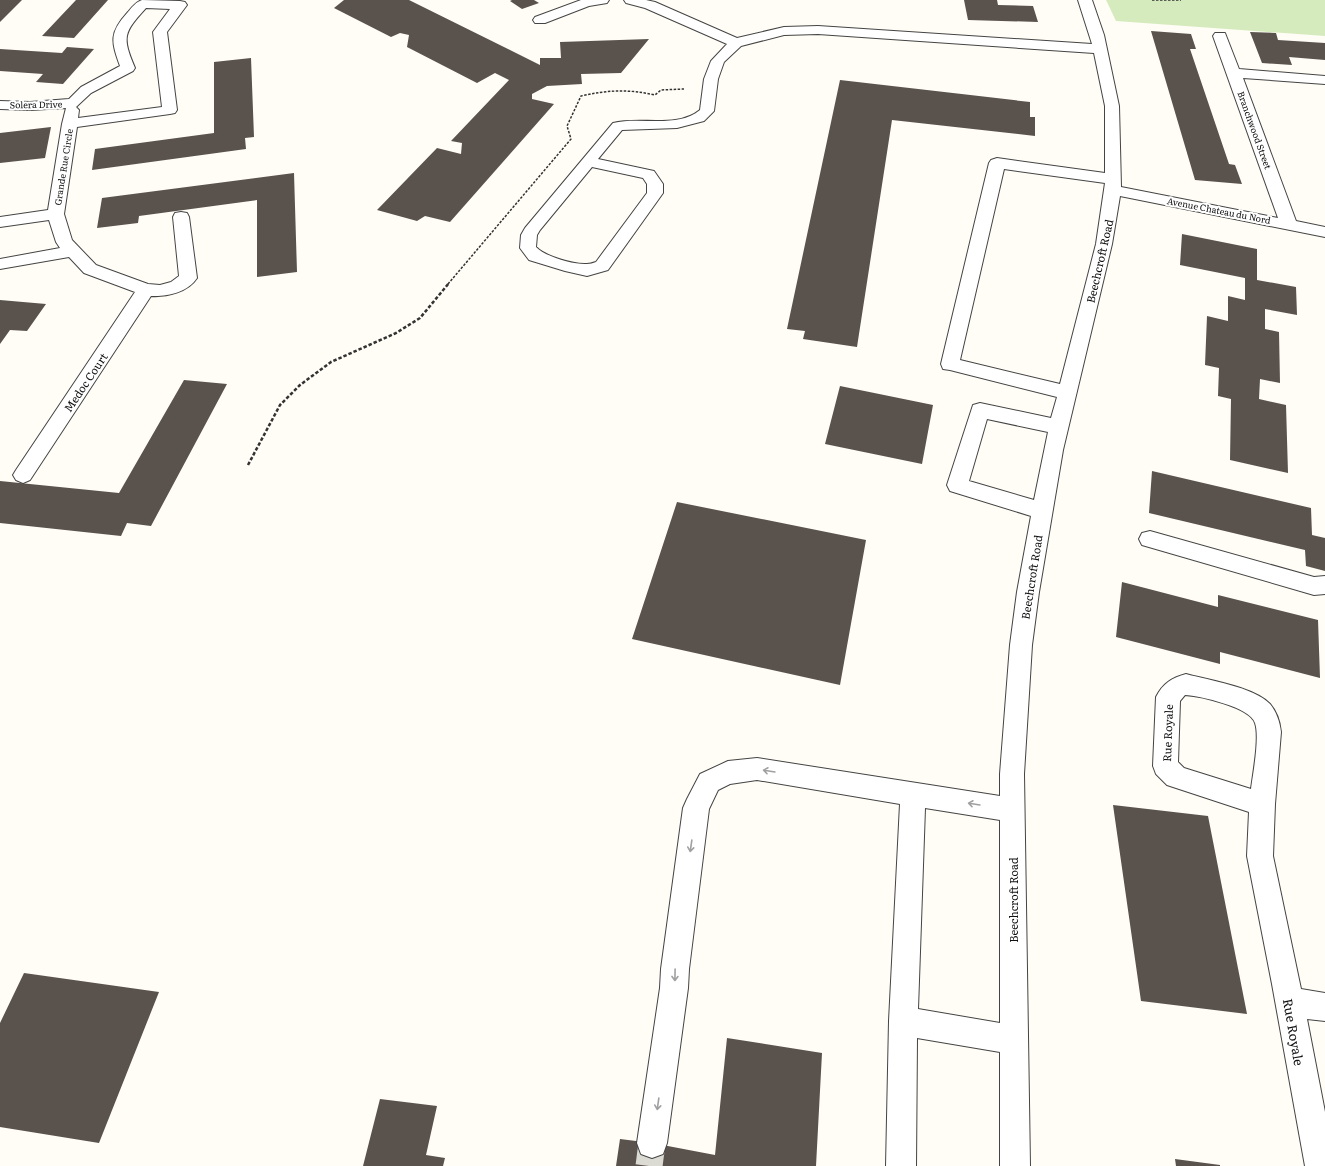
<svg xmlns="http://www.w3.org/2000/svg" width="1325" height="1166" viewBox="0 0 1325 1166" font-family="Literata,serif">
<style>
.green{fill:#d5ebbd}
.building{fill:#5a524d}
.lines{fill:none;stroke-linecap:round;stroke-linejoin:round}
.minor-tunnel{stroke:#dbdad3;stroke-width:27;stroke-dasharray:27 14;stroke-linecap:butt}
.minor-casing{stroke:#444;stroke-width:2}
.path-far1{stroke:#333;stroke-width:1.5;stroke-dasharray:2.5 1.5;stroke-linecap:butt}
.path{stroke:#333;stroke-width:2.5;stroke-dasharray:3.5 2;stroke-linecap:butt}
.minor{fill:#fff;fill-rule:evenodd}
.oneway{stroke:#a0a0a0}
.labels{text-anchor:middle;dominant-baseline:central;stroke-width:4;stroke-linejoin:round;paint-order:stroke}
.far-street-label{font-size:9px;fill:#111;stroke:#fff}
.street-label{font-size:11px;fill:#111;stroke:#fff}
.near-street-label{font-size:13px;fill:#111;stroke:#fff}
</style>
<rect width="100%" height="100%" fill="#fffdf5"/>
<path class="green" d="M1106 0H1325V36L1116 21Z"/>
<path class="building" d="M0 0H22L0 22Z
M76 0H108L74 38 42 36Z
M344 0H409L540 65V58H561L560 42 649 39 621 73 581 74 582 84 547 86 532 94V99L554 104 450 222 425 216 417 221 377 210 437 148 461 154 462 143 451 141 509 80 495 73 477 83 407 47 409 35 400 33 391 37 334 8Z
M512 0H534L539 3 522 9 510 1Z
M964 0H997L998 5 1033 6 1038 22 968 20Z
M1151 31 1191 34 1196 49H1190L1229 164 1235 165 1242 184 1195 180Z
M1250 32 1276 33 1278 40 1325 43V60L1289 57 1292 65 1262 63Z
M67 47 94 49 63 84 36 82 43 74 0 71V49L62 53Z
M251 58 254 137 245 138 246 149 92 170 95 149 214 133V62Z
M840 80 1030 102V117H1035V136L892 120 857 347 803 339 805 331 787 329Z
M51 127 45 158 0 163V133Z
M294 173 297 272 257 277V200L139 216 138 223 97 228 102 198Z
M1182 234 1257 249V280L1296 287 1297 315 1265 309V329L1279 332 1280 383 1260 379 1259 399 1286 405 1288 473 1230 460 1231 399 1218 396 1219 368 1205 365 1207 316 1228 321V296L1245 300V278L1180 265Z
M0 300 46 304 27 331 10 330 0 344Z
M184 380 227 384 151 526 127 523 121 536 0 523V481L119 493Z
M840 386 933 405 922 464 825 444Z
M1152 471 1311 508 1312 535 1325 538V571L1306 566 1305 550 1149 513Z
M677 502 866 540 840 685 632 639Z
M1122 582 1218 607V595L1318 620 1320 678 1220 652V664L1116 637Z
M1113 805 1208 816 1247 1014 1141 1001Z
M24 973 159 992 99 1143 0 1127V1023Z
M727 1038 822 1053 816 1166H616L620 1139 652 1143 715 1155Z
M380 1099 437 1106 426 1155 445 1158 443 1166H363Z
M1175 1159 1220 1165V1166H1176Z"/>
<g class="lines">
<path class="minor-tunnel" d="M649 1166 652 1143"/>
<defs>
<path id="minor" d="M142 0 180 1 185 2 187 5 167 32 177 110 175 113 170 114 77 127 64 214 72 240 96 265 148 284 160 285 171 282 179 276 173 217 175 213 181 212 187 213 189 217 197 278C188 292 167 297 151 296L30 480 23 483 16 480 13 475 16 470 135 292 84 273 69 257 0 269V259L60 248 56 242 49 220 0 227V217L48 210 62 124 66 108 30 110 0 109V101L30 102 69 99 81 87 120 66C111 41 109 33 128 12 132 7 136 2 142 0ZM146 8 170 9 153 32 162 107 78 118 79 110 76 107 91 93 133 71 135 68C122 37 123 33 146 8Z
M581 0H609L607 3 589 6 545 23H535L533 20 535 17Z
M624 0H646L655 2 737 38 784 27 818 26 1092 44 1078 0H1092L1104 35 1119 106 1121 187 1278 218 1213 36 1215 33H1225L1239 69 1325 76V84L1243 78 1296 221 1325 227V237L1120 196 1112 244 1063 450 1039 592 1032 645 1024 774 1030 1166H1000V1052L917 1038 916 1166H886L889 1021 900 804 757 780 730 784 718 790 709 809 689 969 688 988 667 1143 663 1154 652 1158 641 1154 637 1143 660 988 661 969 683 808 687 799 700 774 728 761 757 758 1000 796V774L1010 645 1017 592 1031 516 950 491 947 485 973 405 980 403 1051 418 1057 397 950 370 943 369 941 364 989 163 991 160 997 158 1105 173V106L1094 53 818 34 784 35 741 46 724 62 718 79 714 111 704 121 677 128 622 130 598 159 654 171 663 184V193L608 270 587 276 565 271 529 260 520 248 521 235 525 228 613 123C640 116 677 129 700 110L704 79 711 61 727 44 645 8 626 3ZM592 167 643 178 647 184V193L596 262C593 263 590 264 587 264 574 265 544 256 536 247L537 235 540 230ZM1004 169 1105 183 1096 244 1060 384 960 360ZM987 419 1048 432 1034 500 969 481ZM925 808 1000 820V1023L918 1009Z
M1150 531 1314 577 1325 576V594L1314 595 1142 545 1139 539 1142 533Z
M1186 674C1208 680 1254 687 1270 704 1276 711 1280 722 1281 732L1275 804 1273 856 1301 989 1325 993V1021L1307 1019 1325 1112V1166H1305L1272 984 1247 856 1249 812 1167 785 1156 774 1153 766 1156 697C1163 683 1172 678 1186 674ZM1185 695C1200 696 1250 707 1255 723 1260 737 1253 773 1251 789L1184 768 1178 762 1180 701Z"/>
</defs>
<use href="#minor" class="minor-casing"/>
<path class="path-far1" d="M1152 0H1181
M448 284 571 139 567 126 581 96C607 90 629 89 655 95L661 90 684 89"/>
<path class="path" d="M248 465 280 405 300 385 331 362 396 333 420 318 449 283"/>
<use href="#minor" class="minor"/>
</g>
<defs><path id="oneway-shaft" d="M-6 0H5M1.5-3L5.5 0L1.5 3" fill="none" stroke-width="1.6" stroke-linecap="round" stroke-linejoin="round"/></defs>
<g class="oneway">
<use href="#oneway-shaft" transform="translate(769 771) rotate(-171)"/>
<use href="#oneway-shaft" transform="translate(974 804) rotate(-171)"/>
<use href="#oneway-shaft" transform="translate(691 846) rotate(98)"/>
<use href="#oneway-shaft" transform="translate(675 975) rotate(91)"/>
<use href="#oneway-shaft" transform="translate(658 1104) rotate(98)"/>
</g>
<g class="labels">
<g class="far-street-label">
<text transform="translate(36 104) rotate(-1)">Solera Drive</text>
<text transform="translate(1255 130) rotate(70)">Branchwood Street</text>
<text transform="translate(63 167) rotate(-81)">Grande Rue Circle</text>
<text transform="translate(1219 210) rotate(11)">Avenue Chateau du Nord</text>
</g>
<g class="street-label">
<text transform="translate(1099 261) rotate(-77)">Beechcroft Road</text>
<text transform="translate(85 382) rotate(-56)">Medoc Court</text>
<text transform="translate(1031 577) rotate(-81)">Beechcroft Road</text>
<text transform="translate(1167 733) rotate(-88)">Rue Royale</text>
<text transform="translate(1013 900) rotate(-90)">Beechcroft Road</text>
</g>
<g class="near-street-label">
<text transform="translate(1294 1032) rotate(80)">Rue Royale</text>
</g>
</g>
</svg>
